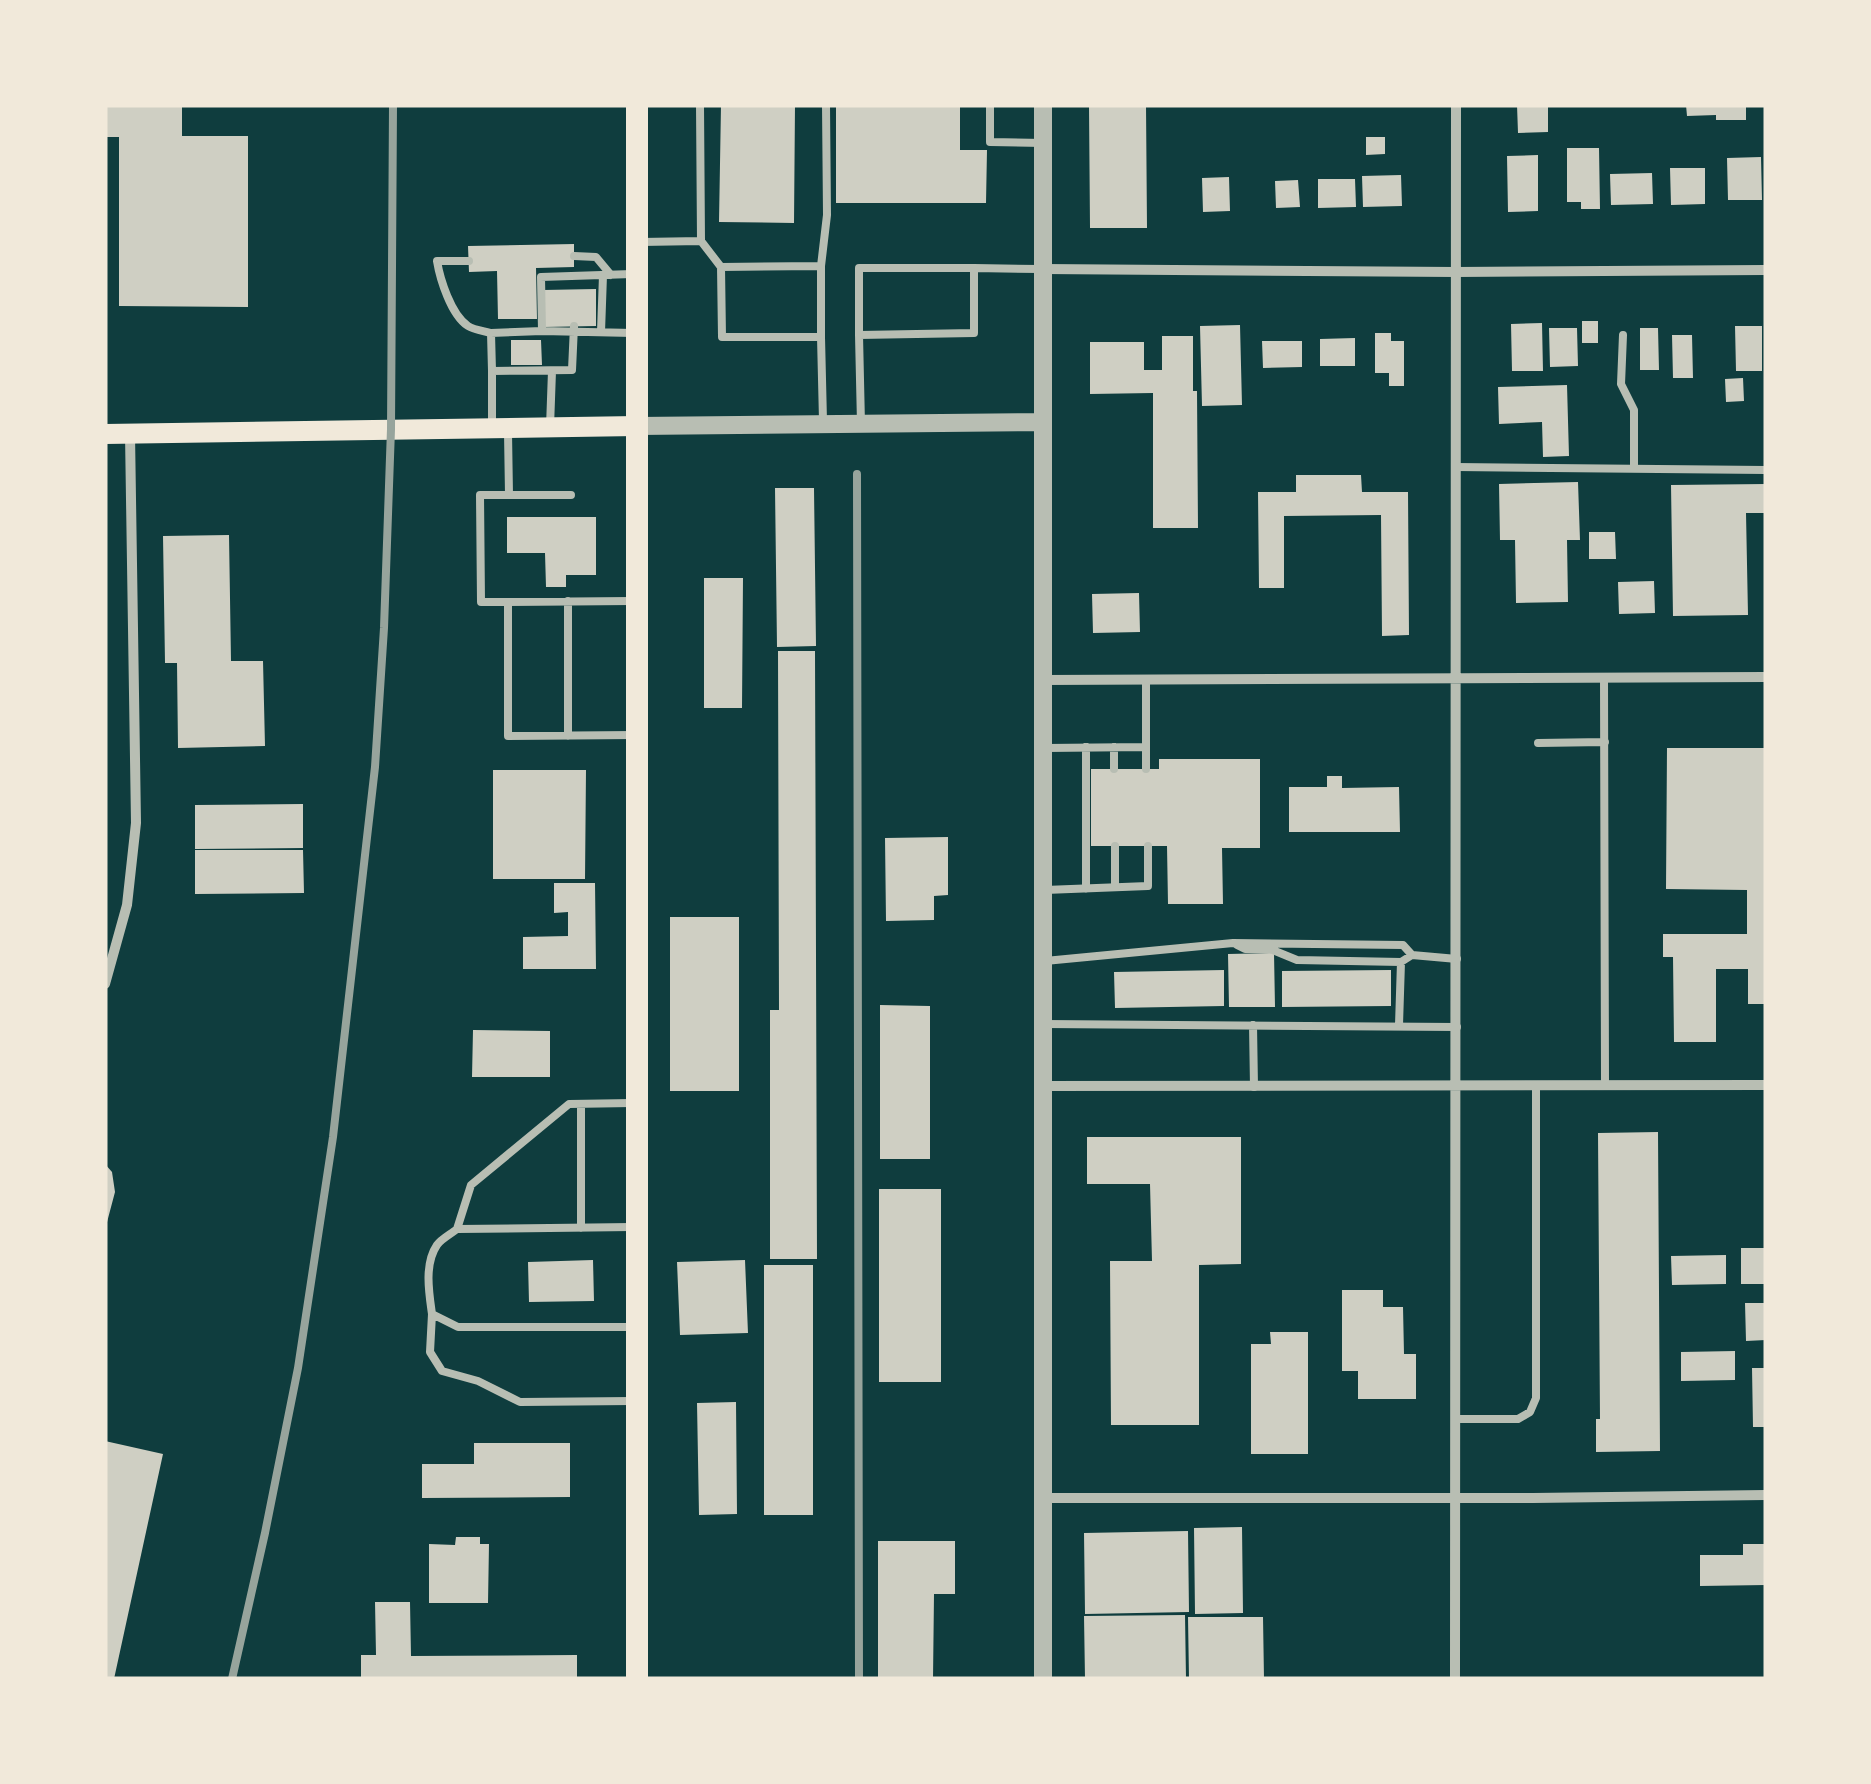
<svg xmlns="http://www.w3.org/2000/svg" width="1871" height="1784" viewBox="0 0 1871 1784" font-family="'Work Sans',sans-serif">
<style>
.building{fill:#cfcfc3}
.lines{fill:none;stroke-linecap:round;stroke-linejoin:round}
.service{stroke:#b8beb3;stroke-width:8}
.minor{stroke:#b8beb3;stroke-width:10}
.tertiary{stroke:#b8beb3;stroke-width:18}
.secondary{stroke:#f1e9da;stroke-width:20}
.primary{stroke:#f1e9da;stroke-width:22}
.rail{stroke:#97a49c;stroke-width:8}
</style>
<rect width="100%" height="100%" fill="#0f3d3e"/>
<path class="building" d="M105 105H182V136H248V307L119 306V137H105Z
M721 105H795L794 223 719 222Z
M836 105H960V150H987L986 203H836Z
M1089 105H1146L1147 228H1090Z
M1517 105H1548V132L1518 133Z
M1686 105H1746V120H1716V115L1687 116Z
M1366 137H1385V154L1366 155Z
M1567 148H1599L1600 209H1581V202H1567Z
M1538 155V211L1508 212 1507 156Z
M1761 157 1762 200H1728L1727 158Z
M1670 168H1705V204L1671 205Z
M1652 173 1653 204 1611 205 1610 174Z
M1401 175 1402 206 1363 207 1362 176Z
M1229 177 1230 211 1203 212 1202 178Z
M1318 179H1355L1356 207 1318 208Z
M1298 180 1300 207 1276 208 1275 181Z
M574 244V267L536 268 537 319H498L497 271 469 272 468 246Z
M596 289V326L544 327 543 290Z
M1582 321H1598V343H1582Z
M1542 323 1543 371H1512L1511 324Z
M1240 325 1242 405 1202 406 1200 326Z
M1735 326H1762V371H1736Z
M1549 328H1577L1578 366 1550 367Z
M1640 328H1658L1659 370H1640Z
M1375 333H1391V341H1404V386H1389V373H1375Z
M1672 335H1692L1693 378H1673Z
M1162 336H1193V391H1197L1198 528H1153V393L1090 394V342H1144V370H1162Z
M1355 338V366H1320V339Z
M511 340H541L542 365H511Z
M1262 341H1302V367L1263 368Z
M1743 378 1744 401 1726 402 1725 379Z
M1567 385 1569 456 1543 457 1542 422 1499 424 1498 387Z
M1296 475H1361L1362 492H1408L1409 635 1382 636 1381 515 1284 516V588H1259L1258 492H1296Z
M1578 482 1580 540H1567L1568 602 1516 603 1515 540H1500L1499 484Z
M1766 484V513H1746L1748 615 1673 616 1671 485Z
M775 488H814L816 646 777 647Z
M507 517H596V575H566V587H546L545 553H507Z
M1589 532H1615L1616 559H1589Z
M229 535 231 661H263L265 746 178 748 177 663H165L163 536Z
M704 578H743L742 708H704Z
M1654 581 1655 613 1619 614 1618 582Z
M1139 593 1140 632 1093 633 1092 594Z
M778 651H815L817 1259H770V1010H779Z
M1667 748H1766V1004H1748V969H1716V1042H1674L1673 957H1663V934H1747V890L1666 889Z
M1159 759H1260V848H1222L1223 904H1168L1167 846H1091V769H1159Z
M493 770H586L585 879H493Z
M1327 776H1342V788L1399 787 1400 832H1289V787H1327Z
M303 804V848L195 849V805Z
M948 837V895L934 896V920L886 921 885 838Z
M195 850H303L304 893 195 894Z
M554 883H595L596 969H523V937L568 936V912L554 913Z
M670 917H739V1091H670Z
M1274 953 1275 1007H1229L1228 954Z
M1224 970V1006L1115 1008 1114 972Z
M1391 970V1006L1282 1007V971Z
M880 1005 930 1006V1159H880Z
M473 1030 550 1031V1077H472Z
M1658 1132 1660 1451 1596 1452V1419H1600L1598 1133Z
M1087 1137H1241V1264L1199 1265V1425H1111L1110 1261H1152L1150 1184H1087Z
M105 1164 112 1172 115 1192 106 1226Z
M879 1189H941V1382H879Z
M1741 1248H1766V1284H1741Z
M1726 1255V1284L1672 1285 1671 1256Z
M593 1260 594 1301 529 1302 528 1262Z
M745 1260 748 1333 680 1335 677 1262Z
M764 1265H813V1515H764Z
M1342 1290H1383V1307H1403L1404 1354H1416V1399H1358V1371H1342Z
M1745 1303H1766V1340L1746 1341Z
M1270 1332H1308V1454H1251V1344H1271Z
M1735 1351V1380L1681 1381V1352Z
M1752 1368H1766V1427H1753Z
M736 1402 737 1514 699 1515 697 1403Z
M105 1441 163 1454 114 1679H105Z
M474 1443H570V1497L422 1498V1464H474Z
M1242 1527 1243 1613 1195 1614 1194 1528Z
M1188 1531 1189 1612 1085 1614 1084 1533Z
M456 1537H480V1544H489L488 1603H429V1544L455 1545Z
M878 1541H955V1594H934L933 1679H878Z
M1743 1544H1766V1585L1700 1586V1555H1743Z
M375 1602H410L411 1656 577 1655V1679H361V1655H376Z
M1185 1615 1186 1679H1085L1084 1616Z
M1188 1617H1263L1264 1679H1189Z"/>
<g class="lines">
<path class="service" d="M990 105V142L1043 143
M701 241 721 267 722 337H821L823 421
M641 242 701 241 700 105
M574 256 596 257 611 275
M469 261H437C440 279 451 315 468 326 474 330 484 331 491 333
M821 266 827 215 826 105
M721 267 821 266V337
M974 268 1040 269
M632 274 541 277 542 331 633 333
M542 331 491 333 492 371 572 370 574 326
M601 332 603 275
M859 335V268H974V333L859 335 861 424
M1623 335 1621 384 1634 410V469
M492 371V427
M550 427 552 371
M508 432 509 495
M1456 467 1766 470
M632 601 508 602V736L635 735
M508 602H481L480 495H571
M1604 678 1605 1086
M1146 679V769
M568 736V601
M1538 743 1605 742
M1086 747V889
M1046 748 1146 747
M1114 769V747
M1115 887V846
M1045 890 1148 886V846
M1237 945 1245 949H1270L1297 960 1401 962 1412 955
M1045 961 1233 943 1403 945 1412 955 1457 959
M1044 1024 1457 1027
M1253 1025 1254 1087
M1399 1025 1401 962
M581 1104V1228
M632 1227 457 1229C451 1234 441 1239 437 1245 424 1264 429 1293 432 1314L458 1327H633
M457 1229 471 1185 569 1104 632 1103
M432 1314 430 1352 442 1371 478 1381 520 1402 632 1401
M1457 1419H1518L1530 1412 1536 1398V1086"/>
<path class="minor" d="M1043 269 1456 272 1766 270
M1043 680 1766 677
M105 984 127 905 136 823 130 434
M1044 1086 1766 1085
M1044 1498H1533L1766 1495
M1455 1679 1456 105"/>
<path class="tertiary" d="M1043 105V1679
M637 426 1042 422"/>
<path class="secondary" d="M105 434 637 426"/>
<path class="primary" d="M637 1679V105"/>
<path class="rail" d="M857 474 859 1679
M232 1679 265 1533 298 1368 333 1137 375 767 384 628 391 429 393 105"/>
</g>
<rect width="1871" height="1784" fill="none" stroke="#f1e9da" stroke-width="215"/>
</svg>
